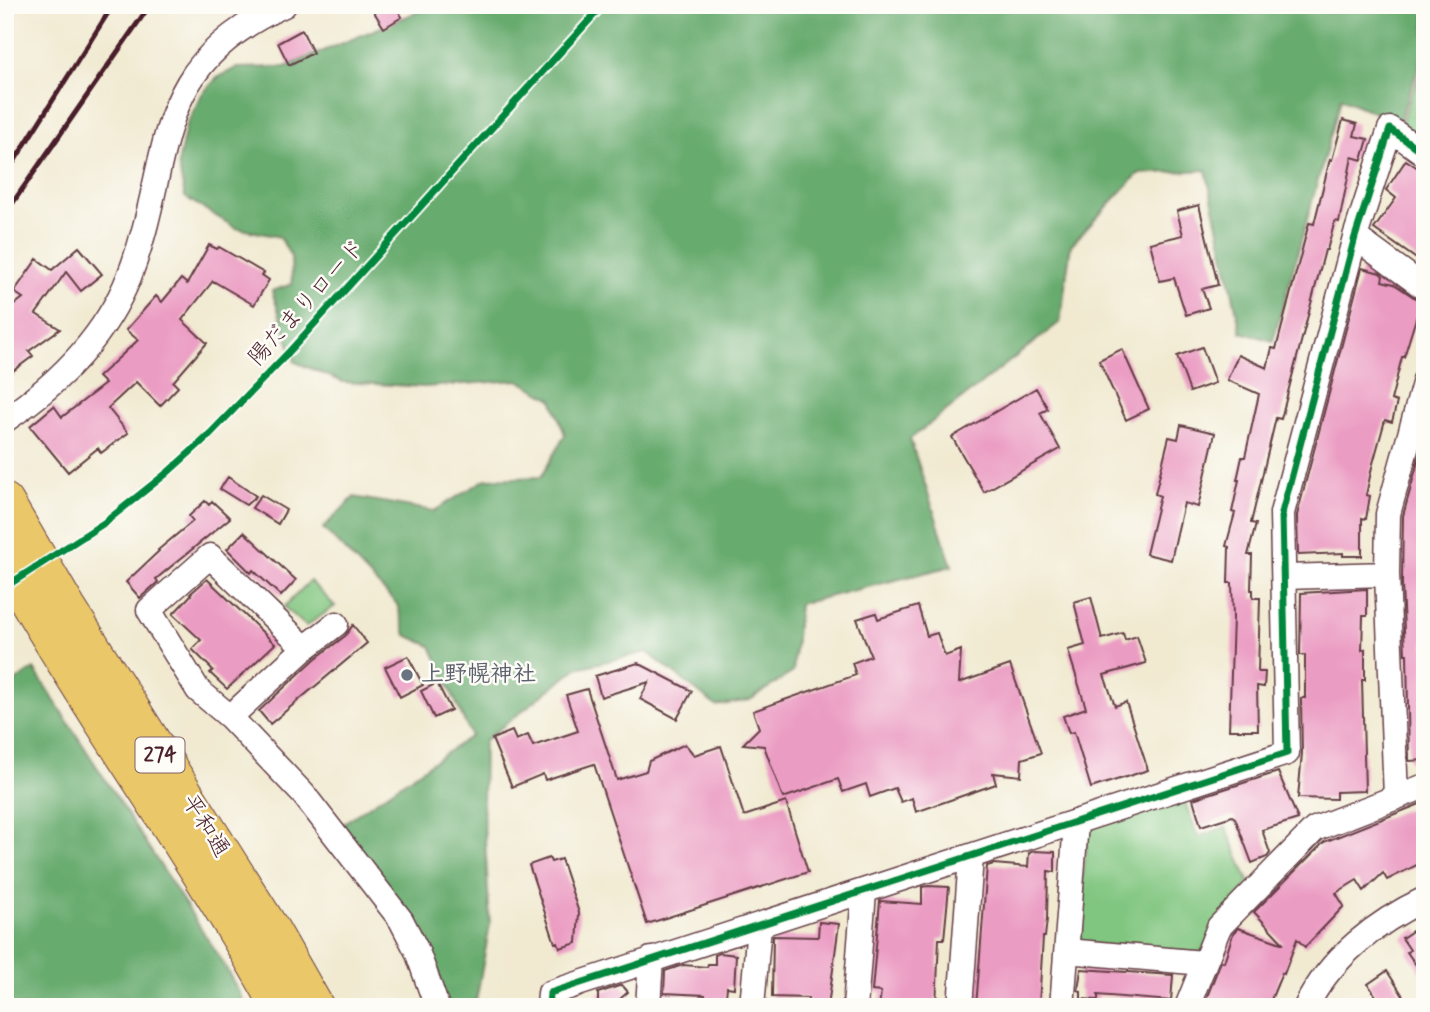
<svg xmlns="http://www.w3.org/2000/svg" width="1430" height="1012" viewBox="0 0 1430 1012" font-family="Mynerve,'Klee One',sans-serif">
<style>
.green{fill:#81c680;stroke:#667256;stroke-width:2}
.forest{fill:#68ab6e;stroke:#59654c;stroke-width:2}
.building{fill:#eb9cc3}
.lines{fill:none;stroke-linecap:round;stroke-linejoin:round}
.minor-casing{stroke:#633d44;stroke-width:27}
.highway-casing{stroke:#633d44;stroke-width:39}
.minor{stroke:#fff;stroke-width:24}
.highway{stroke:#eac769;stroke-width:37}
.rail{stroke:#4a1f2b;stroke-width:5}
.cycleway-casing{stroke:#fdfcf7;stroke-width:11}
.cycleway{stroke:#00873e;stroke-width:7}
.worship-dot{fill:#6b7280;stroke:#fdfcf7;stroke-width:2.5}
.labels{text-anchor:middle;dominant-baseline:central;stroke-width:5;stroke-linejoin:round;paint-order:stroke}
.shield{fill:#fdfcf7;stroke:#806168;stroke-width:2}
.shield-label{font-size:21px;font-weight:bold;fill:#4a1f2b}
.street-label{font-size:23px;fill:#4a1f2b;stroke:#fdfcf7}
.worship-label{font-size:23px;font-weight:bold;fill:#5b616d;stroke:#fdfcf7;text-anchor:start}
</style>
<rect width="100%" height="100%" fill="#fdfcf7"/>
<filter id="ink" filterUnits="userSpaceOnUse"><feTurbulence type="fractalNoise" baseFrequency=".0143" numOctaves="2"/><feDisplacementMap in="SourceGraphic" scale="14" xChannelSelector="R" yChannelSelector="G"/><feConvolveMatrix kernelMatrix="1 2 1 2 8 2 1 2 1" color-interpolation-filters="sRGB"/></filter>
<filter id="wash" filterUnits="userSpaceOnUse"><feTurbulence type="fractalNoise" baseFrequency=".00686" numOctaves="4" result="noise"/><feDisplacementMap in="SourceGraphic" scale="28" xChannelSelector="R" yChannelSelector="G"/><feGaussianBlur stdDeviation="1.57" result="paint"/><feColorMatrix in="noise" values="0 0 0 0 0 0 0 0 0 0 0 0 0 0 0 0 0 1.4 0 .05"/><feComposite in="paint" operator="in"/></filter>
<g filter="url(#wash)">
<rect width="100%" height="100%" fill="#f1ead1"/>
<path class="green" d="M1425 59V144L1400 126Z
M310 581 335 606 306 626 284 607Z
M1183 797 1198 837 1226 827 1249 882 1200 954 1076 943 1088 828Z"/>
<path class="forest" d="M434 5H530L535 8 537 5H1425V50L1398 123 1341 98 1273 341 1241 332 1206 170 1138 174 1071 245 1060 322 910 439 952 566 799 604 793 672 750 700 716 706 647 652 577 668 484 741 483 804 490 925 475 1007H448L341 825 471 736 431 646 406 635 397 604 323 528 354 497 434 511 486 479 541 477 565 435 552 399 518 380 424 387 343 382 295 362 272 291 292 284 291 257 280 237 236 228 185 197 178 164 186 126 202 94 217 78 236 68 285 67Z
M34 669 223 963 247 1007H5V687Z"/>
<g id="blocks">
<path class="building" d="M386 5H395L402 17 384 28 374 12Z
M302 30 313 53 289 65 278 43Z
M1343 120 1357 124 1354 136 1368 139 1362 160 1352 157 1339 222 1335 221 1327 250H1325L1281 419 1276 418 1251 523 1256 524 1248 555H1252L1251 590H1253V598H1260L1258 672H1265L1264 687 1257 686 1258 730H1229L1233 618 1232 583H1228L1229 547 1226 546 1235 513 1232 512 1239 480H1237L1242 457H1245L1259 394 1227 380 1238 355 1267 368 1272 348 1276 349 1309 223 1314 224 1330 159 1332 160Z
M1406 160 1425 173V265L1374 229 1396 198 1386 190Z
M1199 205 1218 285 1202 289 1209 308 1186 315 1174 278 1160 281 1150 243 1183 235 1177 211Z
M209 245 217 249 219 247 264 273 262 275 269 280 254 305 213 281 182 320 207 343 173 382 178 387 160 406 136 382 108 408 128 433 101 453 98 448 68 472 30 426 54 406 62 417 105 384 98 377 138 340 126 330 156 296 162 302 181 279 187 284Z
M79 247 102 274 81 291 66 272 36 314 60 329 29 351 33 356 5 377V312L23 298 14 292 37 259 52 270Z
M1362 268 1380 273 1383 276 1382 281 1394 284 1421 302 1404 357H1402L1391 400 1397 402 1392 422 1385 420 1372 467 1366 495 1370 496 1366 519 1362 518V556H1343V553L1298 555 1297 515Z
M1202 347 1215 383 1190 392 1177 356Z
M1122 349 1149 409 1126 420 1099 360Z
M1036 388 1048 409 1040 413 1060 449 984 492 952 437Z
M1181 425 1215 433 1198 507 1184 503 1171 560 1146 554 1160 496 1155 494 1169 437 1178 439Z
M1423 443H1425V760L1409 761 1407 654H1405L1402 584 1403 516Z
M228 477 256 496 246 505 220 489Z
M261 495 286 510 278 524 252 508Z
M205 501 209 505 212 501 230 518 156 579 158 582 140 598 126 582 159 551 158 550 193 521 189 516Z
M244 532 296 580 281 596 253 570 251 573 227 549Z
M207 579 275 644 227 689 210 673 213 670 192 649 201 640 173 614 191 595 190 594Z
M1367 589V616H1363L1362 650 1365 649V680H1362L1365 791 1336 792V799L1298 798 1302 753 1301 698H1305V655H1300L1301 593Z
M1091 597 1102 639 1123 633 1125 640 1137 636 1146 663 1104 675 1115 706 1126 702 1148 770 1091 788 1074 732 1069 733 1063 716 1086 708 1068 650 1085 645 1074 602Z
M918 606 927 636 937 633 945 656 961 650 959 683 1010 665 1041 753 1022 759 1021 776 993 773 996 784 916 812 912 798 901 802 895 788 870 797 866 784 843 792 838 779 783 798 764 746 743 744 759 728 753 711 856 675 852 663 871 656 857 619 876 613 878 619Z
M353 625 367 643 270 724 259 711 315 659 345 636Z
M408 656 423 685 400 697 385 667Z
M638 663 692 691 677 719 640 699 649 682 601 697 595 676Z
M437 683 451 710 434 718 421 691Z
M587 689 617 780 646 771 649 761 685 744 694 755 721 746 744 816 786 802 808 872 647 924 594 764 545 780 543 774 512 787 492 739 512 731 516 740 528 735 533 746 578 731 566 695Z
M1278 772 1298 819 1262 830 1270 853 1267 857 1252 863 1235 818 1232 816 1201 826 1193 799Z
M1425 802V861L1387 880 1383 873 1364 891 1357 880 1336 893 1344 906 1305 947 1297 939 1284 974 1282 973 1268 1007H1203L1221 961 1224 962 1233 934 1238 928 1284 944 1254 912 1324 842Z
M1034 851 1055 852V872L1048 871 1047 919 1045 937H1043L1039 1005 1001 1002V1007H976L987 866 994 864 1028 867 1029 853Z
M549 858 551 862 561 859 579 913 577 943 560 948 558 943H555L529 865Z
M928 886 949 887 944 939H939L936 1007H879L881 992 872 991 880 901 922 904V887Z
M819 922 839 924 828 1007H807L808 998 772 997 773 936 818 937Z
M1417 928 1425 940V978L1407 952 1410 950 1402 938Z
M720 953 736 955 734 988 727 987 725 1007H704L705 995 664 993 665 971 683 965 707 967 708 964H715V955Z
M1081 969 1173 975 1171 1001 1098 995V1000L1081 999V991L1078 990Z
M1387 971 1405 999 1393 1007H1383L1368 984Z
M622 985 628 992 619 1000V1007H598V993Z"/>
</g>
</g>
<g filter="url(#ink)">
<use href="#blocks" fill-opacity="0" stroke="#633d44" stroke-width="2"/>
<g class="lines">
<defs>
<path id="minor" d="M1355 237 1425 288
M5 420C58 384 105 337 129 277 175 158 145 68 284 5
M1285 577 1387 574
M305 648 210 556 149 610 198 690 230 717 304 795 401 920 417 951 437 1007
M230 717 305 648 336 624
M1396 797 1387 574 1388 514 1425 380
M1067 951 1203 963
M549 1007 550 993 1287 753 1282 513 1355 237 1390 129 1425 154
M648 1007 651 959
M752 1007 759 926
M855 1007 864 892
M960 1007 971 857
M1062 1007 1076 823
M1187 1007 1219 927 1315 829 1425 786
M1306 1007C1330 958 1376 922 1425 899"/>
<path id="highway" d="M5 502 69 611 271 930 315 1007
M5 560C90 713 196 854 280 1007"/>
</defs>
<use href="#minor" class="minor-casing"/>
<use href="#highway" class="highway-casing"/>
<use href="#minor" class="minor"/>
<use href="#highway" class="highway"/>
<path class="rail" d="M5 176 113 5
M5 214 150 5"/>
<defs>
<path id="cycleway" d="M5 587 104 523 167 473 206 438 288 353 603 5
M549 1007 550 993 1287 753 1282 513 1355 237 1390 129 1425 154"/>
</defs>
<use href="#cycleway" class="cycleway-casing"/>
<use href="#cycleway" class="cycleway"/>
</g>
</g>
<circle class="worship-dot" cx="407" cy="675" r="7"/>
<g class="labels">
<rect class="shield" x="135.5" y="737.5" width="49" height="35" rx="5"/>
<g class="shield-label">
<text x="160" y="755">274</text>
</g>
<g class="street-label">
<text transform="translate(307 303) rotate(-48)">陽だまりロード</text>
<text transform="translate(205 826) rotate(58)">平和通</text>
</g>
<g class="worship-label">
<text x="421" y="675">上野幌神社</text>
</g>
</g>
<rect width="1430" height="1012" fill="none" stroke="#fdfcf7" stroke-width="28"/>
</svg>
